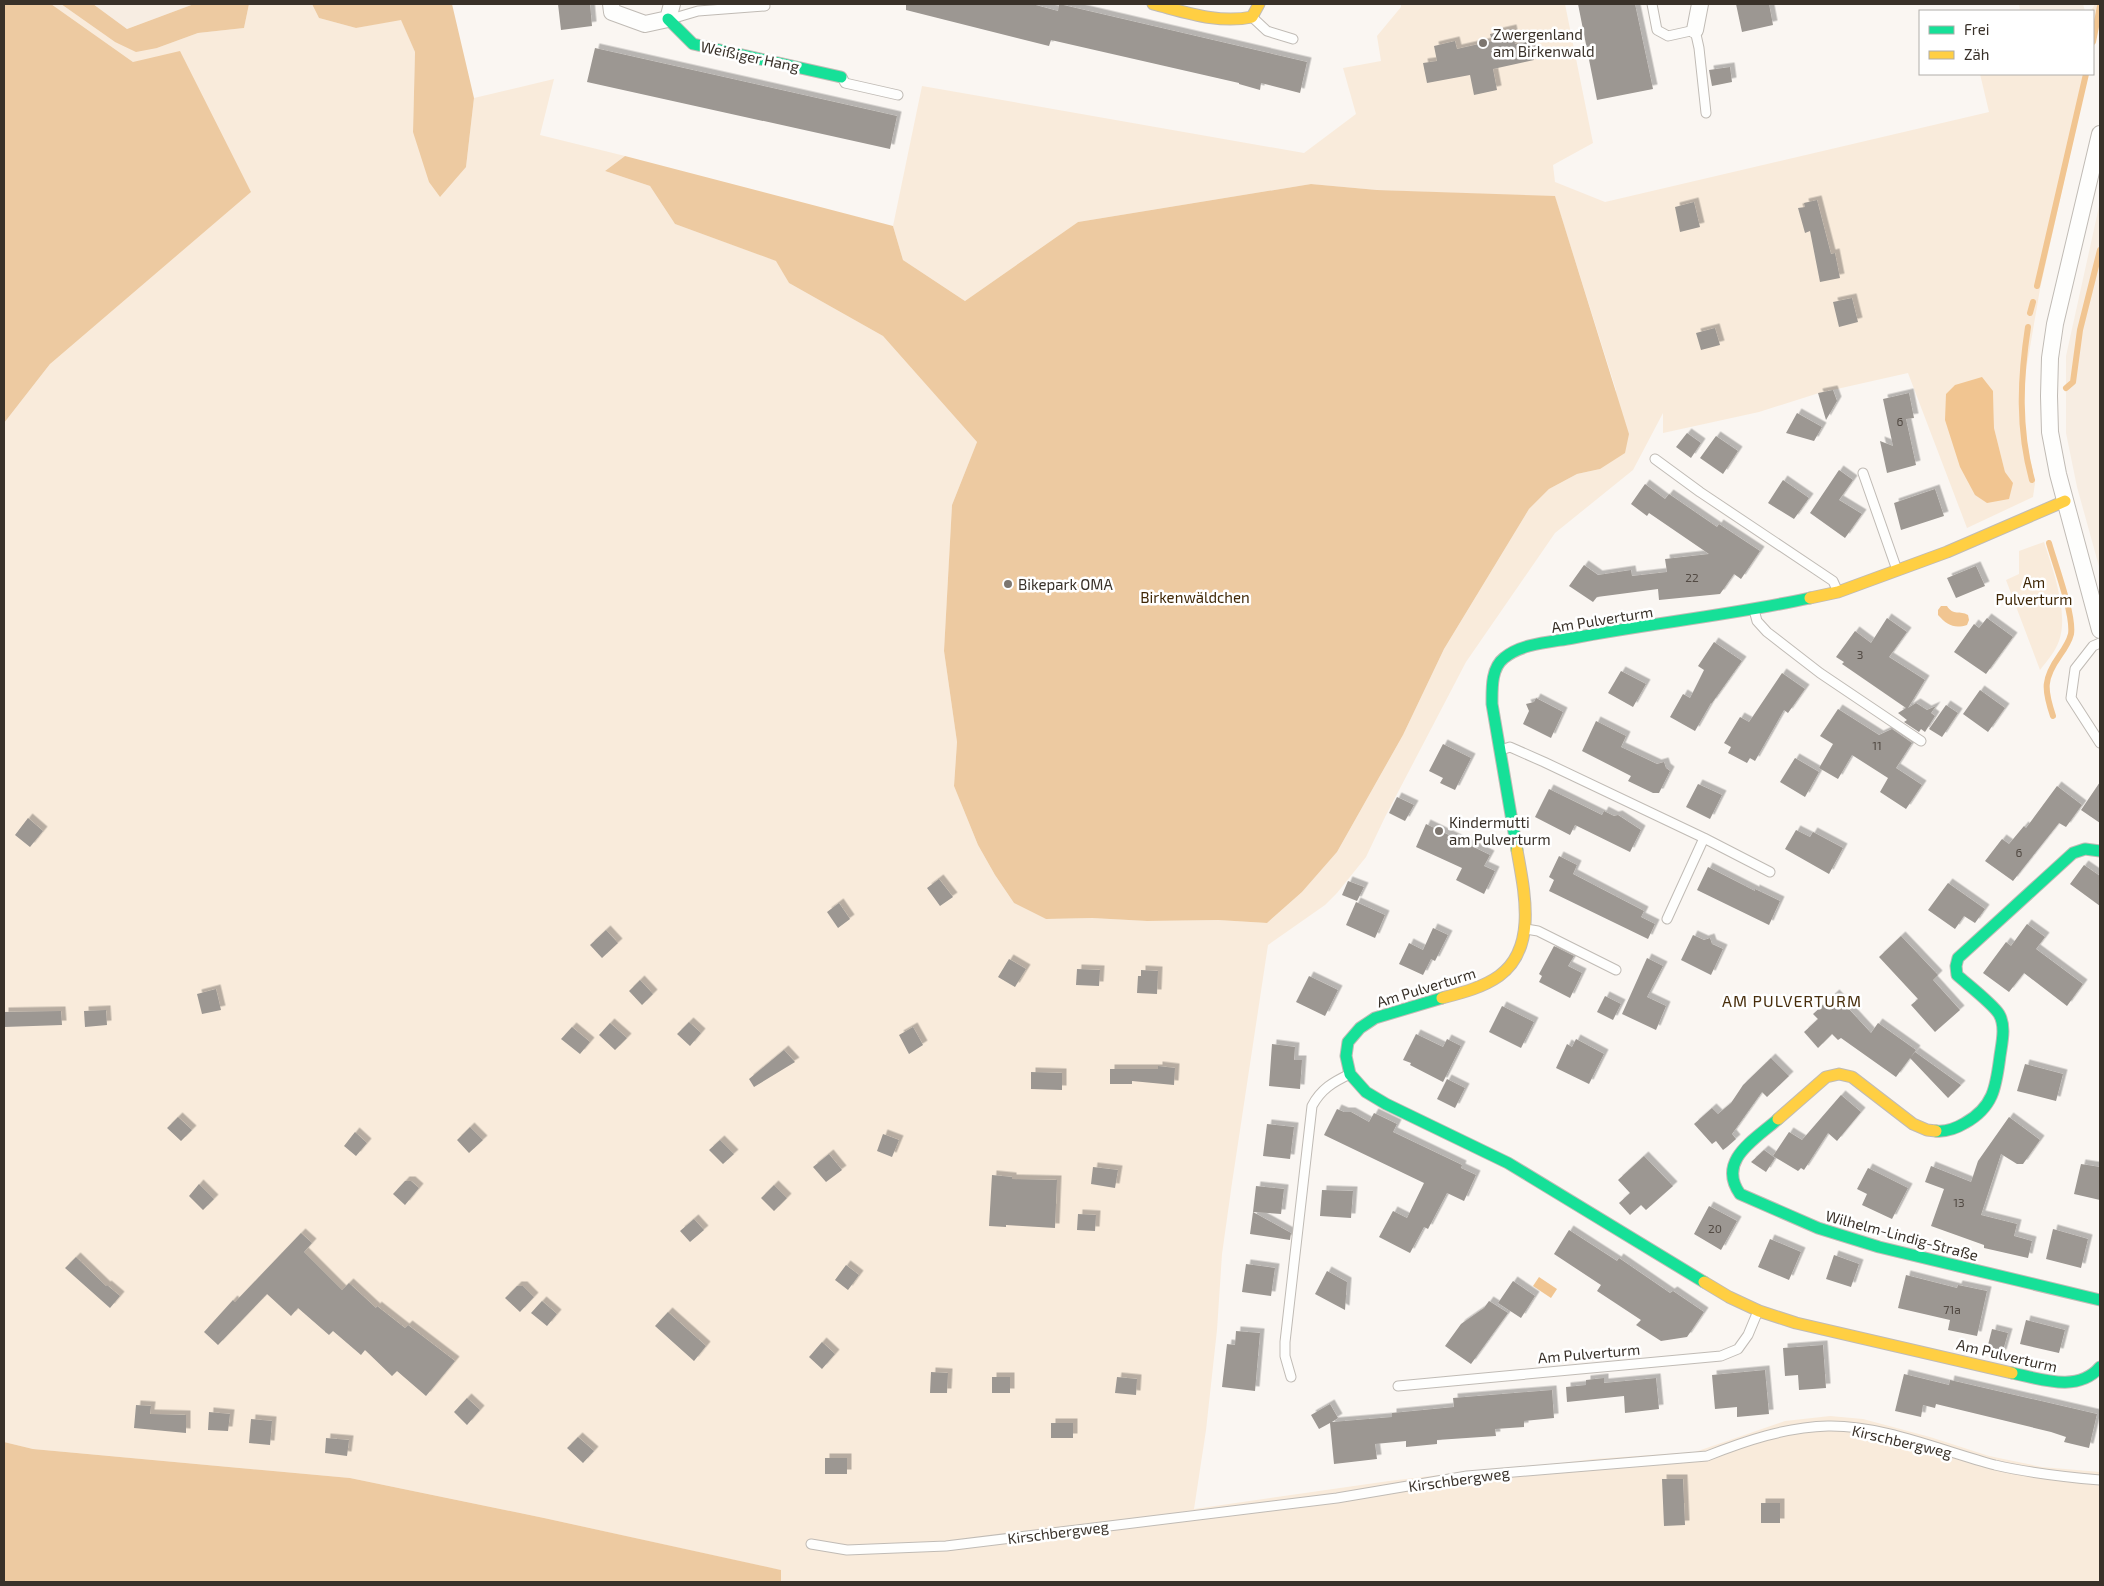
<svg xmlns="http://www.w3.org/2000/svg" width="2104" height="1586" viewBox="0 0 2104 1586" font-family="'Exo 2',sans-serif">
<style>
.built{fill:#f7ede2}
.green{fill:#f9ebdb;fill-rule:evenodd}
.forest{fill:#edcaa1}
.water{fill:#f1c591}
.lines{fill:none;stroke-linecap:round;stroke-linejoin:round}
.stream{stroke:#f1c591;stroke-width:6}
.building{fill:#9c9792;filter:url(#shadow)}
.lane-casing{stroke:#c0bbb5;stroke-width:11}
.street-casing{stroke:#c0bbb5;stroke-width:18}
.fast-casing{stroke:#c0bbb5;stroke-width:13}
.slow-casing{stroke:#c0bbb5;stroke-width:13}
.lane{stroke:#fefefd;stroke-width:9}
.street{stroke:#fefefd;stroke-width:16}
.fast{stroke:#16e098;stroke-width:11}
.slow{stroke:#ffcf43;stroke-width:11}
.poi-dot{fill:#7d766f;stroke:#fff;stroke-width:2}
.labels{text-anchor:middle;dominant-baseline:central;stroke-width:5;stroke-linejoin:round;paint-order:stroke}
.number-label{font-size:12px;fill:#524a43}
.poi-label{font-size:15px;fill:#393129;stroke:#fff;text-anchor:start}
.street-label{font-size:15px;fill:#393129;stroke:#fff}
.park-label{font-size:15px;fill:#3f2706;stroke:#fff}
.neighbourhood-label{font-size:16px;letter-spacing:1px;fill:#482e0c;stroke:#fff}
</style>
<defs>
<filter id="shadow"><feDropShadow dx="4.5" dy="-4.5" stdDeviation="0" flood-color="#0004"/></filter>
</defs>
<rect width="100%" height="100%" fill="#faf6f2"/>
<path class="built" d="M93 4H194L127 29Z
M2019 4H2083L2085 11H2020Z
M2100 202V570L2077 487 2066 433V356Z"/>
<path class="green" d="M51 4H61L115 42 157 48 198 33 244 28 249 4H312L319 18 356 28 401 19 415 52 413 132 466 167 474 98 554 79 540 135 625 156 605 171 650 186 675 224 777 261 789 283 883 336 977 442 952 505 944 651 957 742 954 786 978 845 995 875 1014 903 1046 919 1092 918 1147 921 1218 920 1267 923 1302 892 1337 852 1403 735 1444 649 1529 509 1549 489 1577 474 1600 469 1616 390 1555 197 1377 190 1311 184 1078 222 965 301 903 260 893 226 922 86 1304 153 1356 114 1343 68 1381 61 1377 36 1401 7V4H1565L1593 143 1553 165 1555 182 1605 202 1989 112 1980 74H2088L2040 289 2023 388 2024 428 2035 483 2033 497 1967 528 1908 373 1819 393 1759 412 1663 433V413L1633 470 1555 533 1466 662 1385 817 1366 857 1337 893 1325 905 1268 945 1232 1183 1222 1254 1217 1330 1206 1430 1194 1509 1389 1481 1489 1469 1530 1467 1594 1459 1695 1452 1785 1421 1830 1416 1863 1419 1930 1437 1989 1456 2042 1467 2100 1472V1582H781L780 1570 544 1518 350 1478 33 1449 4 1442V423L50 364 133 62ZM1955 385 1993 391 1994 428 2005 472Z
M2095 4H2100V30L2093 28 2091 11Z
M2044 542C2053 570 2069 613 2059 641 2055 652 2047 661 2040 670L2006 580 2019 574V551Z"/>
<path class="forest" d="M4 4H51L133 62 180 51 251 192 50 364 4 423Z
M61 4H93L127 29 194 4H249L244 28 198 33 157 48 136 52 115 42Z
M312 4H452L474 98 466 167 440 197 429 182 413 132 415 52 401 20 356 28 319 18Z
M625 156 893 226 903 260 965 301 1078 222 1311 184 1377 190 1555 196 1629 434 1625 453 1600 469 1577 474 1549 489 1529 509 1444 649 1403 735 1337 852 1302 892 1267 923 1218 920 1147 921 1092 918 1046 919 1014 903 995 875 978 845 954 786 957 742 944 651 952 505 977 442 883 336 789 283 776 261 675 224 650 186 605 171Z
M4 1442 33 1449 350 1478 544 1518 781 1570V1582H4Z"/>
<path class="water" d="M1982 377 1993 391 1994 428 2005 472 2013 483 2009 499 1987 503 1975 495 1960 467 1945 420 1946 394 1955 385Z
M1941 606H1947C1953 616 1960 610 1968 615L1969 620 1967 625C1954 629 1947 625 1938 615V610Z
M1539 1277 1557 1289 1551 1298 1533 1286Z"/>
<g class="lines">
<path class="stream" d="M2093 42 2100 6
M2037 286 2086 74
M2030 313 2033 302
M2028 327C2020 379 2018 429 2032 480
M2066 388 2073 382 2080 330 2100 250
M2049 543C2055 564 2074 615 2071 634 2069 642 2065 648 2060 655 2043 679 2044 689 2053 716"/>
</g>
<path class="building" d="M558 4H590L592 26 561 30Z
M906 4H1032L1058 11 1059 4 1307 62 1300 93 1261 83 1260 90 1239 84V83L1051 40 1049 46 906 10Z
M1578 4H1635L1653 89 1597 100Z
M1736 4H1769L1773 25 1742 32Z
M1512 29 1515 44 1530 41 1534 60 1493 69 1497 90 1474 95 1470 75 1427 83 1423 63 1437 61 1434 46 1455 41 1457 49 1492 41 1490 34Z
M595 48 897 116 890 149 587 82Z
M1730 67 1732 82 1712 86 1709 70Z
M1817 200 1831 254 1835 253 1840 278 1820 282 1810 231 1805 233 1798 208 1805 207 1804 203Z
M1694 202 1700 227 1680 232 1675 207Z
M1852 298 1858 322 1839 327 1833 302Z
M1715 328 1720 345 1701 350 1696 333Z
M1833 390 1837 401 1826 420 1818 393Z
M1909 393 1914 418 1906 419 1916 465 1887 473 1880 441 1893 446 1883 399Z
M1797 413 1822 427 1814 441 1786 433Z
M1687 433 1701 443 1691 458 1676 447Z
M1716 436 1738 451 1723 474 1700 458Z
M1839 470 1853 480 1839 500 1862 514 1845 538 1810 513Z
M1783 480 1809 498 1794 519 1768 503Z
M1645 484 1665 499 1669 494 1717 527 1719 524 1760 551 1741 579 1734 574 1720 594 1659 600 1658 589 1597 597 1593 602 1569 586 1584 565 1598 575 1631 570 1632 576 1667 572 1665 559 1709 554 1649 513 1647 516 1631 504Z
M1935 489 1944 516 1901 530 1894 503Z
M1976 566 1985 586 1956 598 1947 578Z
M1887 618 1907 632 1889 657 1925 680 1908 708 1916 703 1927 710 1936 706 1931 713 1935 716 1925 732 1921 729 1919 732 1904 722 1907 720 1898 713 1906 708 1842 664 1844 662 1836 657 1855 631 1871 643Z
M1987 618 2013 637 1986 674 1954 652 1974 624 1979 628Z
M1714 642 1742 661 1712 703H1711L1695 731 1670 717 1683 694 1690 698 1704 670 1698 666Z
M1621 671 1646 684 1633 707 1608 693Z
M1782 673 1805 689 1788 713 1784 710 1755 761 1750 758 1747 763 1728 753 1731 747 1724 743 1740 717 1749 722Z
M1980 690 2005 708 1988 732 1963 714Z
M1536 698 1563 712 1551 738 1523 724 1529 711 1526 704 1534 702Z
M1946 705 1958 713 1942 737 1929 729Z
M1838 709 1879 735 1892 729 1912 743 1896 768 1922 785 1906 809 1880 792 1888 778 1852 755 1838 779 1819 768 1833 744 1820 736Z
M1596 721 1626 736 1621 747 1657 764 1664 762 1666 768 1670 771 1659 793H1653L1628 781 1631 776 1582 751Z
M1443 744 1471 758 1455 790 1440 783 1443 778 1429 771Z
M1795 758 1819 772 1805 797 1780 782Z
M2100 782V823L2081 810Z
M1698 784 1722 795 1710 819 1686 807Z
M2057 786 2082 805 2066 827 2059 823 2013 881 1985 861 2002 839 2009 844 2024 826 2026 828Z
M1549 789 1602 815 1604 811 1614 816 1618 815 1641 830 1630 852 1575 825 1570 835 1535 817Z
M1397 797 1414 805 1405 821 1389 813Z
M28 818 43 831 30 847 15 835Z
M1426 824 1490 855 1484 866 1495 871 1484 894 1456 880 1462 868 1416 847Z
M1796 830 1810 837 1813 832 1843 848 1829 874 1785 849Z
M1559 856 1577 865 1573 874 1644 911 1641 917 1655 924 1648 939 1549 891 1554 880 1549 877Z
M2084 865 2100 876V906L2070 884Z
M1708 867 1755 891V889L1780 901 1769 925 1697 890Z
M939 879 953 897 940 906 927 888Z
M1348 881 1364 887 1357 901 1342 895Z
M1948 883 1985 909 1975 923 1964 916 1955 929 1928 910Z
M1356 902 1385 915 1375 938 1346 925Z
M839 903 850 919 838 928 827 912Z
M2027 924 2045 937 2036 949 2083 984 2067 1006 2024 973 2009 992 1983 973 2006 942 2011 946Z
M1433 928 1448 935 1435 961 1431 959 1423 975 1399 964 1409 943 1423 950Z
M606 930 618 943 602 958 590 945Z
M1693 935 1704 940 1710 938 1712 944 1723 949 1711 975 1681 960Z
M1901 936 1938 975 1933 980 1960 1010 1935 1032 1911 1005 1918 999 1879 957Z
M1554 946 1574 956 1568 966 1582 973 1570 998 1539 982 1542 976 1539 974Z
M1647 958 1663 966 1647 997 1666 1006 1656 1030 1622 1014Z
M1009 959 1026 969 1015 987 998 977Z
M1077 969 1100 970 1099 986 1076 985Z
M1141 970 1158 971 1157 994 1137 993 1138 976H1141Z
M1309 976 1338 990 1325 1016 1296 1002Z
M640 980 653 994 642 1005 629 991Z
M216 989 221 1010 202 1014 197 994Z
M1835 994 1871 1033 1878 1023 1916 1050 1896 1077 1841 1038 1838 1040 1832 1034 1818 1048 1804 1032 1818 1019 1813 1014Z
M1605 996 1621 1004 1613 1020 1597 1012Z
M1502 1006 1534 1022 1521 1048 1489 1032Z
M106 1010 107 1025 85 1027 84 1011Z
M61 1011 62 1025 4 1027V1012Z
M689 1022 701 1033 690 1046 677 1034Z
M610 1023 627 1038 615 1050 599 1035Z
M572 1027 590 1042 580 1054 561 1039Z
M913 1027 923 1045 909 1054 899 1035Z
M1416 1034 1443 1047 1447 1039 1461 1046 1443 1082 1410 1065 1411 1063 1403 1060Z
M1576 1039 1604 1054 1589 1084 1556 1068 1567 1044 1572 1047Z
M1272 1044 1295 1047 1294 1060H1302L1300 1089 1269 1086Z
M784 1050 795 1062 754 1087 749 1079Z
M1915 1052 1961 1085 1948 1098 1910 1058Z
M1771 1058 1789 1076 1767 1097 1762 1092 1732 1134 1736 1139 1727 1147 1723 1150 1716 1141 1712 1144 1694 1124 1712 1108 1718 1114 1731 1103 1743 1085Z
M2025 1064 2063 1074 2056 1101 2017 1091Z
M1158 1066 1175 1068 1174 1085 1132 1081V1084H1110V1069H1158Z
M1031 1072 1062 1073V1090L1031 1089Z
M1447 1079 1465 1088 1455 1108 1437 1099Z
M1841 1095 1861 1112 1837 1141 1828 1133 1804 1170 1801 1168 1798 1171 1773 1156 1789 1132 1802 1140Z
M1337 1109 1344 1112H1351L1369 1122 1374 1113 1397 1124 1393 1132 1462 1165 1461 1168 1476 1175 1464 1201 1447 1193 1428 1229 1424 1227 1410 1253 1379 1237 1393 1211 1407 1218 1424 1183 1324 1135Z
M178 1117 192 1130 181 1141 167 1128Z
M2009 1117 2040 1140 2023 1164H2017L2001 1154 1981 1215 2017 1224 2014 1236 2032 1241 2028 1258 1984 1248V1245L1931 1226 1944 1189 1925 1182 1931 1166 1971 1182 1978 1161Z
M1267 1124 1294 1127 1290 1159 1263 1156Z
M470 1127 483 1140 469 1153 457 1140Z
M355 1132 367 1143 356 1156 344 1146Z
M883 1134 899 1140 892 1157 877 1151Z
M720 1140 734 1154 723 1164 709 1150Z
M1764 1150 1775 1158 1766 1172 1751 1162Z
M829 1154 842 1170 826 1182 813 1167Z
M1644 1156 1673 1186 1646 1210 1641 1205 1630 1215 1619 1203 1630 1193 1618 1180Z
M2081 1164 2100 1167V1200L2074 1194Z
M1093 1167 1118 1170 1115 1188 1091 1184Z
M1868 1168 1908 1188 1892 1219 1862 1205 1867 1194 1857 1189Z
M992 1175 1012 1177V1179L1057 1180 1055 1228 1006 1225V1227L989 1226Z
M405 1181H411L419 1188 405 1205 393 1194Z
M199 1184 214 1199 203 1210 189 1196Z
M774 1185 787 1198 774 1211 761 1198Z
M1256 1186 1284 1189 1281 1214 1253 1212Z
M1322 1190 1353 1191 1351 1218 1320 1216Z
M1709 1206 1737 1221 1721 1250 1694 1234Z
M1253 1212 1291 1233 1290 1240 1250 1234Z
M1078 1214 1096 1215 1095 1231 1077 1230Z
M694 1219 704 1230 690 1242 680 1231Z
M2053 1229 2088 1239 2081 1268 2046 1259Z
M1569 1230 1617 1261 1619 1258 1670 1293 1673 1291 1704 1312 1687 1337 1661 1341 1636 1325 1641 1320 1597 1291 1601 1285 1554 1254Z
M301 1233 312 1243 304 1252 342 1290 349 1283 376 1308 377 1306 405 1328 408 1325 455 1361 426 1396 397 1371 392 1376 365 1350 361 1355 333 1331 329 1335 298 1308 291 1316 267 1294 218 1345 204 1332 233 1300 235 1302Z
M1770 1239 1801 1252 1789 1280 1758 1267Z
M1834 1255 1859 1264 1851 1287 1826 1279Z
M76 1257 106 1286 107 1285 120 1296 110 1308 65 1268Z
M1246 1264 1275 1268 1271 1296 1242 1292Z
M846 1265 859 1275 848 1290 835 1280Z
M1327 1271 1347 1282 1345 1310 1315 1294Z
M1906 1275 1957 1288 1958 1285 1987 1291 1977 1336 1948 1330 1950 1320 1898 1308Z
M1513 1281 1535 1296 1521 1318 1498 1303Z
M517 1286H523L534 1297 520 1312 505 1298Z
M542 1301 557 1314 547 1326 531 1313Z
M1489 1301 1508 1313 1471 1364 1445 1346 1461 1324 1484 1308Z
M668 1312 706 1346 694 1361 655 1326Z
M2026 1320 2065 1330 2059 1353 2020 1344Z
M1992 1329 2008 1333 2002 1354 1987 1349Z
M1236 1331 1260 1333 1255 1391 1222 1387 1227 1344 1235 1345Z
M822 1342 835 1354 822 1369 809 1357Z
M1823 1345 1826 1388 1799 1390 1798 1375 1785 1376 1783 1348Z
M1765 1370 1769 1414 1737 1417V1407L1715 1409 1712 1375Z
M931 1372 948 1373 947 1393H930Z
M1904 1374 1949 1385 1950 1380 2097 1414 2089 1448 2064 1442 2066 1437 2051 1432 1936 1404 1935 1408 1923 1405 1921 1417 1895 1411Z
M992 1377H1010V1393H992Z
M1117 1377 1137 1379 1136 1395 1115 1393Z
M1604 1378V1383L1656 1378 1659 1409 1625 1413 1624 1396 1567 1402 1566 1387 1586 1385V1380Z
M1552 1390 1554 1418 1524 1421V1427L1495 1429 1496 1436 1437 1440V1444L1406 1447V1441L1375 1444 1377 1459 1334 1464 1330 1423 1319 1429 1311 1415 1330 1404 1338 1418 1332 1422 1392 1417V1413L1454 1407 1453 1398Z
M467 1398 480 1410 467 1425 454 1412Z
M136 1405 151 1406 150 1414 186 1415V1433L134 1428Z
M209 1412 230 1414 228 1431 208 1430Z
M251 1419 272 1421 270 1445 249 1443Z
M1051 1423H1073V1438H1051Z
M578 1437 594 1451 583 1463 567 1448Z
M326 1438 349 1440 347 1456 325 1453Z
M825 1458H847V1474H825Z
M1662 1479H1683L1685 1525 1664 1526Z
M1761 1503H1780V1523H1761Z"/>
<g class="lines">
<defs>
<path id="lane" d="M1652 4 1657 30 1668 36 1695 30 1699 48 1706 113
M1252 17 1267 31 1293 39
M671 19 698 11 765 6
M843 79 845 83 898 95
M1655 459 1700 492 1833 581 1838 592
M1863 473 1897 570
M1754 610 1757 621 1767 632 1820 673 1921 741
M2100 643 2093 646 2075 669 2071 698 2100 743
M1501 750 1510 747 1544 762 1704 838 1770 872
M1667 919 1704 838
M1526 929 1538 931 1616 970
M1291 1377 1285 1356V1342L1312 1106C1321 1089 1333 1082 1350 1074
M1398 1386 1721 1356 1738 1349 1748 1335 1758 1311
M811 1544 847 1550 946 1546 1337 1498 1467 1476 1707 1456C1745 1441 1786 1427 1828 1426 1883 1425 1942 1451 1995 1465 2029 1473 2065 1477 2100 1480"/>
<path id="street" d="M611 4 612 12 645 24 668 19 672 4
M1695 30 1700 4
M2100 134 2055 324 2050 358 2049 396 2050 432 2058 474 2100 630"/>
<path id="fast" d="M668 19 693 44 841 77
M1517 850 1492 704C1492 689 1491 668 1504 658 1522 643 1552 642 1573 638 1652 623 1732 615 1810 598
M1442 998 1375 1018 1360 1028 1348 1042 1346 1056 1350 1074 1366 1092 1386 1104 1508 1163 1704 1282
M1778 1119C1756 1139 1716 1160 1740 1194L1818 1228 1879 1247 2100 1300
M1936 1131C1947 1132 1955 1129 1965 1123 1994 1107 1996 1086 2000 1056 2002 1042 2006 1026 1999 1014 1993 1004 1967 984 1957 975L1956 966 1958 958 2073 853 2085 849 2100 851
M2012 1373C2041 1379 2078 1393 2100 1367"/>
<path id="slow" d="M1153 4C1185 12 1218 24 1252 17L1259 4
M1810 598 1838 592 1947 552 2065 501
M1442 998C1461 993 1482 988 1499 976 1538 948 1524 890 1517 850
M1778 1119 1826 1077 1839 1074 1852 1077 1913 1124 1927 1130 1936 1131
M1704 1282 1729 1297 1759 1311 1796 1323 2012 1373"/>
</defs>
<use href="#lane" class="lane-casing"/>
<use href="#street" class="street-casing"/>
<use href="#fast" class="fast-casing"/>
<use href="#slow" class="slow-casing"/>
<use href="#lane" class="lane"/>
<use href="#street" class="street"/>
<use href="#fast" class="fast"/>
<use href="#slow" class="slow"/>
</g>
<g class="poi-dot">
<circle cx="1483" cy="43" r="5"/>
<circle cx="1008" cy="584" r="5"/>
<circle cx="1439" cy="831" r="5"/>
</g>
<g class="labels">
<g class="number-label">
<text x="1900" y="421">6</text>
<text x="1692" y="577">22</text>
<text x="1860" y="654">3</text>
<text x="1877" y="745">11</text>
<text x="2019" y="852">6</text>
<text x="1959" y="1202">13</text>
<text x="1715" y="1228">20</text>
<text x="1952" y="1309">71a</text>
</g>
<g class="poi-label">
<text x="1493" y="34">Zwergenland<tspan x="1493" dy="17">am Birkenwald</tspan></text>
<text x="1018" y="584">Bikepark OMA</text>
<text x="1449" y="822">Kindermutti<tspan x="1449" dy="17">am Pulverturm</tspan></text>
</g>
<g class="street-label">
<text transform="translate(750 56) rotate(12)">Weißiger Hang</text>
<text transform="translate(1602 619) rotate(-9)">Am Pulverturm</text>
<text transform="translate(1426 987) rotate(-17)">Am Pulverturm</text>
<text transform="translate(1902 1235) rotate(15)">Wilhelm-Lindig-Straße</text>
<text transform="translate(1589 1353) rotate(-5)">Am Pulverturm</text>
<text transform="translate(2007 1355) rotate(13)">Am Pulverturm</text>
<text transform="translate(1902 1441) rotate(13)">Kirschbergweg</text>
<text transform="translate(1459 1479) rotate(-8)">Kirschbergweg</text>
<text transform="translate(1058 1532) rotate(-7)">Kirschbergweg</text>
</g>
<g class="park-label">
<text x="2034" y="582">Am<tspan x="2034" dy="17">Pulverturm</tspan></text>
<text x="1195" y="597">Birkenwäldchen</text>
</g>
<g class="neighbourhood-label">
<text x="1792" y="1000">AM PULVERTURM</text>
</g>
</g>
<rect width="2104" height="1586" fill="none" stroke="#393129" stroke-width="10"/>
<rect x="1919" y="10" width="175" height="65" fill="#ffffff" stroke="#b0ada9"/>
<rect x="1929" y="26" width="25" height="8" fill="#16e098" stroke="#b0ada9"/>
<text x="1964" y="35" font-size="15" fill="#393129">Frei</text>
<rect x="1929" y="51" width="25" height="8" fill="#ffcf43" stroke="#b0ada9"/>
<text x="1964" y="60" font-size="15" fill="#393129">Zäh</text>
</svg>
